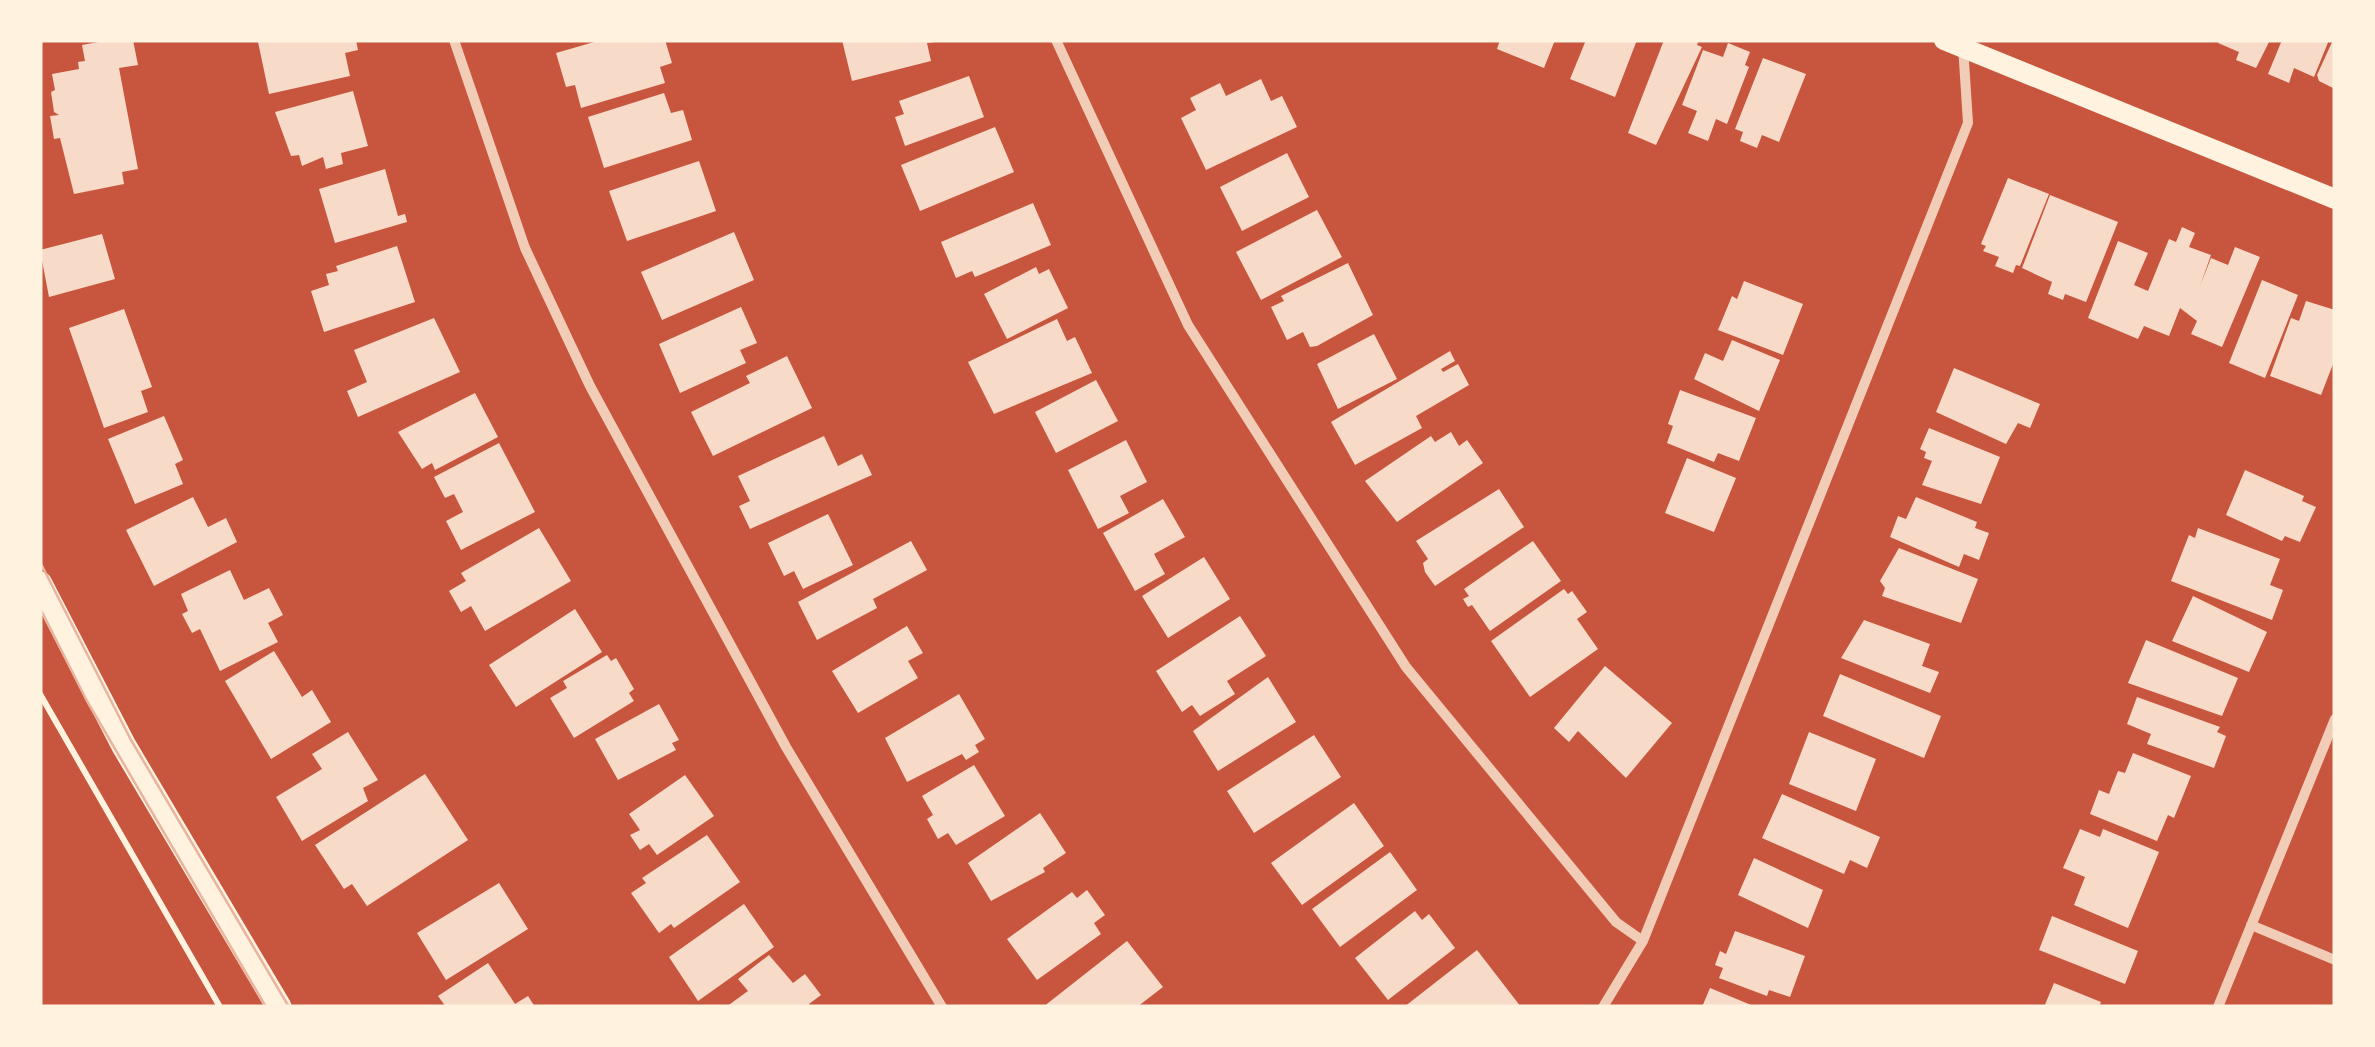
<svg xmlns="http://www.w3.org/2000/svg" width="2375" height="1047" viewBox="0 0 2375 1047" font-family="'Space Grotesk',sans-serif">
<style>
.building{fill:#f7dbc8}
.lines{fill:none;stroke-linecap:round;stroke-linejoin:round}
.path{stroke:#fff3e0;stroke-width:6}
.minor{stroke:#f1ccb7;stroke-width:10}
.secondary{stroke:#fff3e0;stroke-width:20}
.primary{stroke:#fff3e0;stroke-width:25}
.tram{stroke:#e9b49f;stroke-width:2.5}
</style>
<rect width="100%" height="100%" fill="#c8553d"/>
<path class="building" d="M109 40H133L138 65 119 68 138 169 122 172 124 184 74 194 60 138 54 139 50 116 59 115 54 112 51 92 55 90 52 74 79 69 78 62 85 61 82 45Z
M265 40H356L358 50 345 53 350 76 269 94 258 42Z
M601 40H665L672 63 660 67 665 83 581 108 575 85 566 87 556 53Z
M842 40H934V42L927 43 931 61 852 81Z
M1500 40H1555L1544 68 1497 49Z
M1586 40H1637L1615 97 1570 79Z
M1664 40H1699L1697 45 1702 47 1656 145 1628 133Z
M2220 40H2270L2256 68 2236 60 2239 52 2218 43Z
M2282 40H2329L2314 77 2294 68 2289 83 2268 74Z
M2333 40H2335V89L2319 81 2317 75Z
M1728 43 1750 52 1745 65 1749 67 1727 124 1716 119 1708 141 1688 133 1697 111 1682 105 1703 50 1723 57Z
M1763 58 1806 74 1779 142 1762 135 1757 148 1740 141 1743 132 1735 129Z
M969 76 984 117 905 146 895 117 904 114 899 101Z
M1261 79 1271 101 1282 96 1297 127 1206 170 1181 118 1196 110 1190 98 1220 83 1226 96Z
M353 91 368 146 341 153 343 164 326 169 323 157 302 166 299 155 291 156 275 112Z
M664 93 671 113 683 110 692 140 604 168 588 117Z
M995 127 1014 172 920 211 901 165Z
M1287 153 1309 197 1242 231 1220 187Z
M699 161 716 211 627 241 609 191Z
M385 169 398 216 405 214 407 222 335 243 319 189Z
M2008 178 2049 194 2020 266 2016 265 2013 273 1995 266 1999 257 1983 251 1986 246 1981 244Z
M2050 195 2118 222 2086 302 2065 294 2063 300 2048 294 2052 282 2022 268Z
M1033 203 1051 245 975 277 972 271 956 278 941 242Z
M1317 210 1342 257 1261 300 1236 252Z
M2182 227 2195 233 2189 247 2211 255 2200 286 2211 258 2228 265 2235 247 2260 257 2222 347 2191 334 2197 321 2180 308 2169 336 2144 326 2138 339 2088 318 2118 241 2148 253 2134 285 2148 291 2169 239 2176 242Z
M734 232 754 280 662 320 641 272Z
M102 234 115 279 49 297 40 250Z
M397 246 415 302 324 332 311 291 329 285 326 274 338 271 336 266Z
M1348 263 1373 315 1317 346 1310 347 1303 332 1287 340 1271 307 1284 301 1281 296Z
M1036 267 1039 274 1049 269 1068 308 1007 339 984 294Z
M2262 280 2298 295 2265 378 2229 363Z
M1744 281 1803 304 1783 355 1718 330 1732 296 1737 299Z
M2306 301 2335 310V359L2321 395 2270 376 2291 318 2299 321Z
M741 307 757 343 740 350 746 363 680 393 659 344Z
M124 309 152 387 141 391 148 412 104 428 69 328Z
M434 318 460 372 358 417 347 391 367 382 354 350Z
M1057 319 1067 341 1075 337 1092 373 994 414 968 362Z
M1374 334 1397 379 1338 409 1317 364Z
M1732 340 1780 360 1759 411 1694 379 1705 353 1723 361Z
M1450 351 1455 361 1441 369 1443 372 1458 364 1469 385 1416 416 1422 428 1355 465 1331 422Z
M787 356 812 408 713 456 691 412 750 383 746 376Z
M1954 368 2040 404 2030 428 2018 423 2006 444 1936 412Z
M1096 380 1118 421 1056 453 1035 412Z
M1680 390 1756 418 1739 461 1718 453 1714 462 1667 443 1673 426 1668 424Z
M475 393 498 437 435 470 432 463 422 469 398 432Z
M164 416 183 460 175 464 183 484 135 504 108 439Z
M1929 428 2000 457 1981 504 1922 485 1932 461 1924 458 1926 452 1920 449Z
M1451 432 1459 446 1467 440 1483 463 1397 522 1365 481 1431 436 1435 442Z
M824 436 838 466 862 454 872 475 750 529 739 506 750 501 738 476Z
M1126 440 1147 482 1120 496 1129 513 1098 529 1068 470Z
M499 443 535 512 461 550 446 521 463 512 454 494 445 498 434 477Z
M1687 458 1736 478 1714 532 1665 513Z
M2245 470 2304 496 2302 501 2316 507 2300 542 2285 536 2282 541 2226 515Z
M1499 489 1524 527 1435 586 1425 572 1423 563 1428 559 1416 541Z
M193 497 208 527 226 518 237 542 154 586 126 530Z
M1916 497 1977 522 1975 528 1989 533 1979 560 1964 554 1959 567 1890 537 1898 516 1906 519Z
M1163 499 1185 537 1154 554 1165 574 1135 591 1103 533Z
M828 514 853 565 803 589 794 571 784 576 768 543Z
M539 528 571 581 485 631 471 606 461 612 449 591 466 581 461 573Z
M2198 528 2280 559 2270 585 2283 590 2272 620 2171 581 2189 535 2195 538Z
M911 541 927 570 873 599 877 608 817 640 798 602Z
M1533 541 1561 581 1490 631 1472 605 1468 607 1463 599 1469 596 1464 589Z
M1899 548 1978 579 1961 623 1882 596 1885 588 1880 581Z
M1204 557 1230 599 1168 638 1142 596Z
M230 570 244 600 269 588 283 615 268 623 278 642 220 671 200 629 192 633 182 614 188 611 181 594Z
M1564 589 1568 594 1572 591 1587 612 1577 619 1598 649 1530 697 1491 641Z
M2193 596 2267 632 2249 672 2172 641Z
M575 609 602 652 516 707 489 665Z
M1240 616 1266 656 1227 681 1235 694 1200 716 1192 705 1182 712 1156 671Z
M1864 620 1930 644 1922 666 1939 672 1930 693 1841 658Z
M907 626 923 653 908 661 918 678 858 713 832 671Z
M2146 640 2238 678 2222 716 2128 683Z
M274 651 302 697 312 690 331 722 271 759 225 681Z
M607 655 611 661 616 658 634 689 629 693 634 701 574 738 550 698 567 688 563 681Z
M1605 666 1672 723 1626 778 1578 731 1569 742 1554 728Z
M1840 674 1941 716 1924 758 1823 716Z
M1268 677 1296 722 1218 771 1193 731Z
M959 694 985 739 975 745 979 752 966 760 962 754 907 782 885 738Z
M2137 697 2220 727 2217 732 2226 736 2214 768 2147 744 2151 734 2127 724Z
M659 704 679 740 672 743 676 750 618 780 595 739Z
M348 732 378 780 363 788 368 801 302 841 276 797 322 769 312 754Z
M1809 732 1876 759 1856 811 1789 784Z
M1314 735 1341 777 1254 833 1227 791Z
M2133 753 2191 776 2174 818 2168 815 2157 841 2090 814 2099 790 2109 794 2118 771 2125 773Z
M974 765 1005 816 956 845 948 833 938 839 927 819 933 815 922 796Z
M425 774 468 840 367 906 352 884 344 889 315 845Z
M685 775 714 816 657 855 649 844 640 850 630 835 640 830 629 814Z
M1782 794 1880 837 1867 868 1850 860 1844 874 1762 838Z
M1354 803 1384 846 1302 905 1271 863Z
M1040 813 1066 853 1043 868 1045 872 991 901 968 863Z
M2080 829 2100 837 2103 829 2159 852 2128 928 2074 905 2085 877 2063 868Z
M707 835 740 882 674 928 671 924 659 933 631 893 646 883 642 878Z
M1390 852 1417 890 1340 947 1312 909Z
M1754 858 1823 890 1808 928 1738 895Z
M499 883 528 929 446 980 417 933Z
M1087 890 1105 915 1094 923 1101 934 1037 980 1007 939 1072 892 1077 898Z
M744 904 774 947 698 1001 669 957Z
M1415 911 1422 920 1429 914 1455 948 1388 1000 1355 958Z
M2052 916 2138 951 2125 984 2039 950Z
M1735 931 1805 956 1790 997 1769 990 1767 996 1719 978 1723 968 1715 965 1720 951 1726 954Z
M1127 941 1163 987 1137 1007H1043Z
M1477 950 1521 1007H1404Z
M769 955 793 983 805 974 821 995 809 1004 811 1007H726L748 991 738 979Z
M488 963 515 1004 528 996 535 1007H446L438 996Z
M2054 983 2101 1002 2099 1007H2044Z
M1710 988 1756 1007H1702Z"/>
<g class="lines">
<path class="path" d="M40 694 220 1007"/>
<path class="minor" d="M454 40 525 248 590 386 786 747 942 1007
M1056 40 1188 325 1406 667 1616 922 1643 941
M2251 925 2335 960
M1603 1007 1643 941 1968 123 1963 46
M2218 1007 2335 719"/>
<path class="secondary" d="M1944 40 2335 199"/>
<path class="primary" d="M40 584 124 746 279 1007"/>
<path class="tram" d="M40 562 131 740 289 1007
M40 608 87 701 266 1007"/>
</g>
<rect width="2375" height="1047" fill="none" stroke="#fff3e0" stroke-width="85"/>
</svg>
